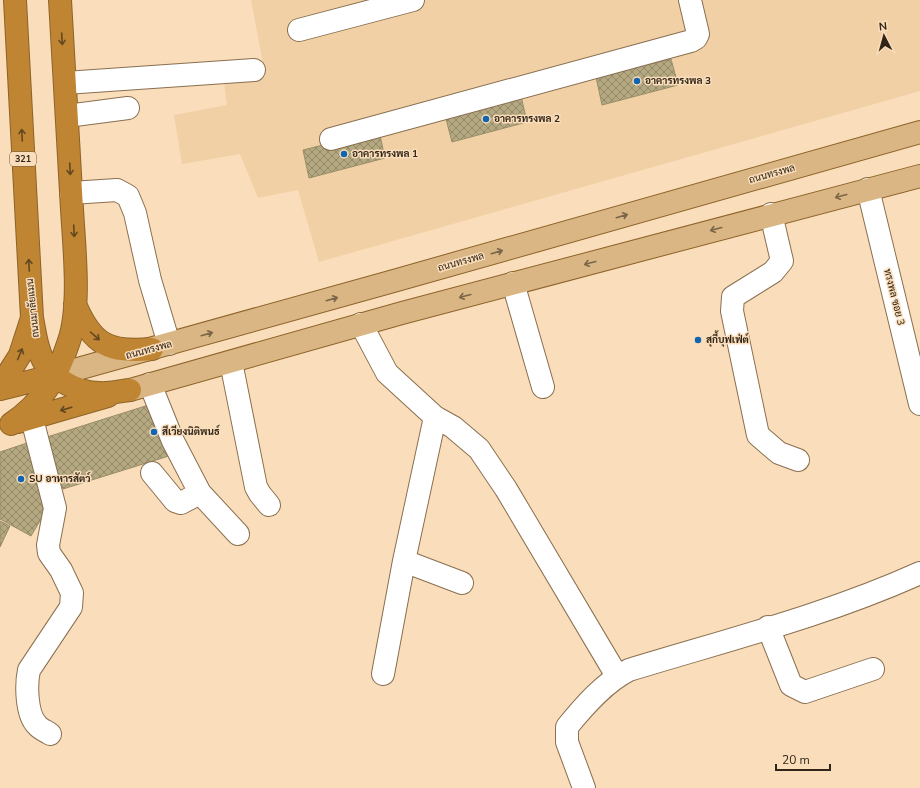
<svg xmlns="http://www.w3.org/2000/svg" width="920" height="788" viewBox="0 0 920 788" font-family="'Nunito Sans',Sarabun,sans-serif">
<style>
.built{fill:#f1d0a6}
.building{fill:url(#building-cross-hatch);stroke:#9a8e67}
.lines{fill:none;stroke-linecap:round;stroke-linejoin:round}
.minor-casing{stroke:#896f50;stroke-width:24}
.major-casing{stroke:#8d6329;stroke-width:24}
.highway-casing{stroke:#8d6329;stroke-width:24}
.minor{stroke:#fff;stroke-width:22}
.major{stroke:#d9b684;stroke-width:22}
.highway{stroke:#bf8532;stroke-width:22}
.oneway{stroke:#624721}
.oneway2{stroke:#7c6649}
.poi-dot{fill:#1164b2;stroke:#faddba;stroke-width:1.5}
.labels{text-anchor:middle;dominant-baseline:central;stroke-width:3;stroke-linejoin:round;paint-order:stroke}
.shield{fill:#faddba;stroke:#6d5c49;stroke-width:1}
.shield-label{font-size:9px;font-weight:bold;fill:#302518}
.poi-label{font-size:10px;font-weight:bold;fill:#302518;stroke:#faddba;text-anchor:start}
.street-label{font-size:10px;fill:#302518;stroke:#faddba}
</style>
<defs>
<pattern id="building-cross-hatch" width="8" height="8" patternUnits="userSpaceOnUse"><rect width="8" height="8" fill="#b4a881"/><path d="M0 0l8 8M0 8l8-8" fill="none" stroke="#938969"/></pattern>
</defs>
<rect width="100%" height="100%" fill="#faddba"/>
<path class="built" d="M251 0H920V91L319 262 298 190 258 198 240 154 182 164 174 115 227 105 222 68 263 63Z"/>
<path class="building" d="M671 59 678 85 602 105 596 77Z
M521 96 527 122 452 142 445 115Z
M379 131 385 158 309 178 303 150Z
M155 403 172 455 63 489 47 437Z
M30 442 47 509 31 536 0 519V452Z
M0 521 10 526 0 547Z"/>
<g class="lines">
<defs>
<path id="minor" d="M299 30 413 0
M65 83 254 70
M67 116 128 108
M331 139 691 41 696 38 698 34 690 0
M868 189 920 404
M71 193 117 190 128 196 135 213 150 280 169 344
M771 214 782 261 773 272 733 297 732 311 758 435 779 453 798 460
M513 283 543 387
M361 324 387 373 435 417 453 427 479 449 506 489 617 676
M231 362 256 487 260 494 269 505
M150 384 173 441 200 493 238 534
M32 419 55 508 48 545 49 553 61 570 72 593 71 607 29 670C26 684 26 714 37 725 40 729 46 731 50 734
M152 473 175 501 181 503 200 493
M404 561 462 583
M768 627 791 685 805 692 873 669
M383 674 404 561 435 417
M584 788 567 742V727C584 706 605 682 629 670 727 640 827 615 920 573"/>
<path id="major" d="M56 375 390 282 920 132
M130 390 402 313 920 176"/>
<path id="highway" d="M15 0 32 318C35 332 36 347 43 360 52 379 78 393 99 393 109 394 120 391 130 390
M75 304C92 345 109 353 152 349
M0 387 20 355 31 321
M0 389 56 375
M18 422 108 396
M11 424C43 402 57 378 69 341 81 306 74 246 72 209 68 139 64 70 60 0"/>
</defs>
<use href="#minor" class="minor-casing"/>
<use href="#major" class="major-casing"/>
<use href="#highway" class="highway-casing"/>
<use href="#minor" class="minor"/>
<use href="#major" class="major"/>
<use href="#highway" class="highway"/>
</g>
<defs><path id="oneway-shaft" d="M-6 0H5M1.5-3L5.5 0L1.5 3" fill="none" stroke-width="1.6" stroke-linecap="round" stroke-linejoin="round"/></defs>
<g class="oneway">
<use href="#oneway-shaft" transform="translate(62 39) rotate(87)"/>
<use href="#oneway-shaft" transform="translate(22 135) rotate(-93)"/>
<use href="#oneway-shaft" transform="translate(70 169) rotate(87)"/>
<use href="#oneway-shaft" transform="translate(74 231) rotate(87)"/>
<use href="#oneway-shaft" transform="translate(29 265) rotate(-93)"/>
<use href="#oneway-shaft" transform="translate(95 336) rotate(42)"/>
<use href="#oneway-shaft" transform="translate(20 354) rotate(-67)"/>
<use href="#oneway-shaft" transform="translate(66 409) rotate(164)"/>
</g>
<g class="oneway2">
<use href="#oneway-shaft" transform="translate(841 196) rotate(165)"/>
<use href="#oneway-shaft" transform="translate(622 216) rotate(-16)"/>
<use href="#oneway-shaft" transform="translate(716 229) rotate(165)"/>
<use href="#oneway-shaft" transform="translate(497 252) rotate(-16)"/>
<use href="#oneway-shaft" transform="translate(590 263) rotate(165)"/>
<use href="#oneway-shaft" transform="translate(465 296) rotate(165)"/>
<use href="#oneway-shaft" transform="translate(332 299) rotate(-16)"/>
<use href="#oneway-shaft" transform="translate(207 334) rotate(-16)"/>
</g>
<g class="poi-dot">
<circle cx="637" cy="81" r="4"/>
<circle cx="486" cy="119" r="4"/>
<circle cx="344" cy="154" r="4"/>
<circle cx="698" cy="340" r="4"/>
<circle cx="154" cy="432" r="4"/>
<circle cx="21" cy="479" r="4"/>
</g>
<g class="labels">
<rect class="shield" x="10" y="152" width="26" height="14" rx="3"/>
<g class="shield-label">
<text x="23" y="159">321</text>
</g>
<g class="poi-label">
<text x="645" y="81">อาคารทรงพล 3</text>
<text x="494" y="119">อาคารทรงพล 2</text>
<text x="352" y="154">อาคารทรงพล 1</text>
<text x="706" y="340">สุกี้บุฟเฟ่ต์</text>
<text x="162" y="432">สีเวียงนิติพนธ์</text>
<text x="29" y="479">SU อาหารสัตว์</text>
</g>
<g class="street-label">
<text transform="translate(772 174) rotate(-16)">ถนนทรงพล</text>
<text transform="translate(461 262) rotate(-16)">ถนนทรงพล</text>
<text transform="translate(894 297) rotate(76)">ทรงพล ซอย 3</text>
<text transform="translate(33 308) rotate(-96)">ถนนมาลัยแมน</text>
<text transform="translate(149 350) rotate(-15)">ถนนทรงพล</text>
</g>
</g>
<g transform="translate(884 36) rotate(354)" stroke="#faddba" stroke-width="3" paint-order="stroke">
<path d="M0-3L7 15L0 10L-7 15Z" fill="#302518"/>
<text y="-6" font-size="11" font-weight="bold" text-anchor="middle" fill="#302518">N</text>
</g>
<path d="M776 764v6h54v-6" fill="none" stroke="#302518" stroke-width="2"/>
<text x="782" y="764" font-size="12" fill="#302518" stroke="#faddba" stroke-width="3" paint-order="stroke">20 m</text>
</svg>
